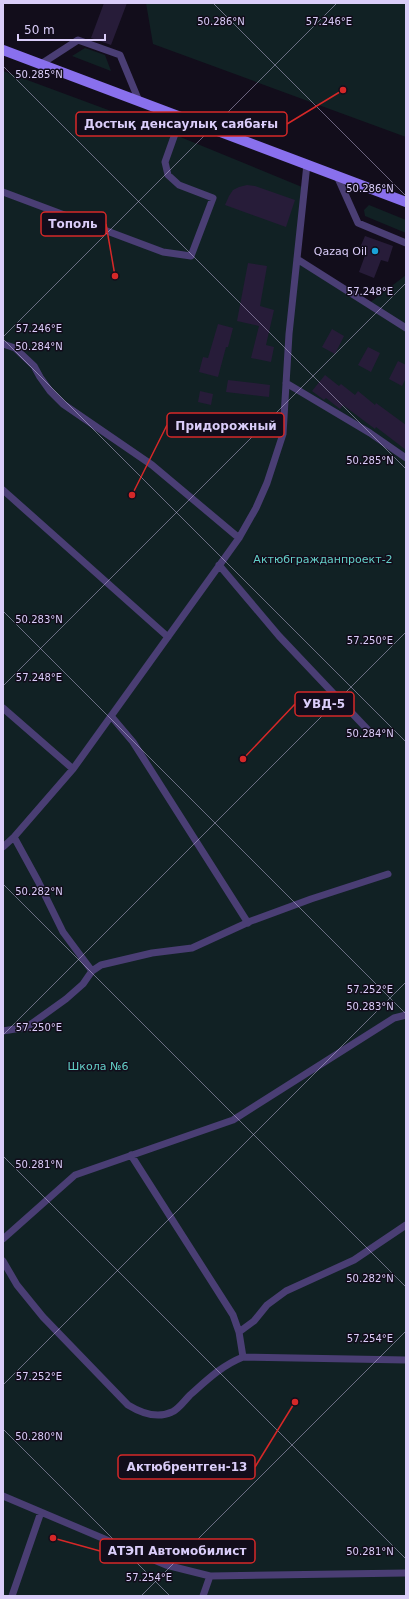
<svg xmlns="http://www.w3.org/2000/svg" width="409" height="1599" viewBox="0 0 409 1599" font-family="'DejaVu Sans',sans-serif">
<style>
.green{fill:#112124}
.building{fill:#271c39}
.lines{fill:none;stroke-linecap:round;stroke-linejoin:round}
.lane{stroke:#4a3e74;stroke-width:7}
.secondary{stroke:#8970ed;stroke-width:10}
.ticks{fill:none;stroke:#dacdf9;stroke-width:1;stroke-opacity:0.45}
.poi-dot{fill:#1aa3d8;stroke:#120d1b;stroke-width:1.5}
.labels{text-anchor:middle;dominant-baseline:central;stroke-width:3;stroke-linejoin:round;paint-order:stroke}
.poi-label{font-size:11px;fill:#dacdf9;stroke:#120d1b;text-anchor:end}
.park-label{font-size:11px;fill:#63cfc7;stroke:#120d1b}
.ticks-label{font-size:10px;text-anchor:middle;fill:#dacdf9;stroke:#120d1b;stroke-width:3;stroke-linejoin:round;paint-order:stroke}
.leader{fill:none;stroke:#d62828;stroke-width:1.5}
.callout-dot{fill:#d62828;stroke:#120d1b;stroke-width:1.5}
.callout{fill:#120d1b;stroke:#d62828;stroke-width:1.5}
.callout-label{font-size:12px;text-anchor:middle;font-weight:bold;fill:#dacdf9}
</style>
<rect width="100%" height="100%" fill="#120d1b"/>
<path class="green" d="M146 3H406V137L153 44Z
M85 48 105 55 111 71 72 56Z
M3 71 173 134 302 187 298 257 368 304 406 275V1596H3Z
M369 205 406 220V233L365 216 364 210Z"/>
<path class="building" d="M104 3H127L111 45 91 38Z
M247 185 255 186 295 200 286 227 225 205 229 196 233 190 239 187Z
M365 236 393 246 388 262 381 260 374 278 359 272 366 253 359 250Z
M248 263 267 266 260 306 274 310 266 345 274 347 271 362 251 358 259 326 237 321Z
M218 324 233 328 228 347H226L218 377 199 372 203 357 208 358Z
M332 329 344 336 335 354 322 347Z
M368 347 380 353 371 372 358 365Z
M398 361 406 365V378L402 386 389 379Z
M325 375 339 386 341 384 355 395 358 391 375 405 376 403 406 425V450L376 427 375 429 343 405 340 409 326 398 324 400 312 391Z
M228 380 270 385 269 397 226 392Z
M200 391 213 394 211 405 198 402Z"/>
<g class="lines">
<path class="lane" d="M41 64 78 40 120 55 139 101
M337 176 358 223 406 243
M3 192 163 252 191 256 213 198 179 185 168 175 165 162 181 117
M297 259 406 328
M3 344 15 348 34 366 40 377 50 391 63 404 152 465 239 538
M286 383 370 433 406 458
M3 490 168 637
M219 565 279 636 368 730
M3 708 73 769
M111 716 133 742 248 923
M14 837 38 881 63 932 92 971
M3 847 14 837 73 769 239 538 256 508 267 483 283 434 289 334 307 164
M3 1031 27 1027 66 999 83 984 92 971 101 965 152 953 192 948 251 921 311 899 388 874
M131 1155 233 1315 239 1332 243 1357
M3 1239 75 1175 233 1120 394 1018 406 1015
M3 1261 17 1285 43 1317 128 1405C141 1413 157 1419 172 1412 178 1410 185 1400 190 1395 207 1380 221 1366 243 1357L406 1360
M239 1332 254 1321 267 1305 286 1291 354 1260 406 1225
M3 1496 166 1565 210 1576 406 1573
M12 1596 41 1512
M203 1596 210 1576"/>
<path class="secondary" d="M3 50 406 202"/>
</g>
<path class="ticks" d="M213 3 406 196M3 66 406 469M3 337 337 3M3 339 406 742M3 611 406 1014M3 686 406 283M3 884 406 1287M3 1035 406 632M3 1156 406 1559M3 1385 406 982M3 1429 170 1596M141 1596 406 1331"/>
<circle class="poi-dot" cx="375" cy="251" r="4"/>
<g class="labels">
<g class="poi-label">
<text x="367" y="251">Qazaq Oil</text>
</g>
<g class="park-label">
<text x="323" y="559">Актюбгражданпроект-2</text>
<text x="98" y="1066">Школа №6</text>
</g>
</g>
<g class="ticks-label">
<text x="221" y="25">50.286°N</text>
<text x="329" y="25">57.246°E</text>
<text x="39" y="78">50.285°N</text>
<text x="370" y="192">50.286°N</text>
<text x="370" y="295">57.248°E</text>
<text x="39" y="332">57.246°E</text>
<text x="39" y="350">50.284°N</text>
<text x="370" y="464">50.285°N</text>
<text x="39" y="623">50.283°N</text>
<text x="370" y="644">57.250°E</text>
<text x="39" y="681">57.248°E</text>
<text x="370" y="737">50.284°N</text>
<text x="39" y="895">50.282°N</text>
<text x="370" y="993">57.252°E</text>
<text x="370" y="1010">50.283°N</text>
<text x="39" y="1031">57.250°E</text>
<text x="39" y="1168">50.281°N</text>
<text x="370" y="1282">50.282°N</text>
<text x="370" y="1342">57.254°E</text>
<text x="39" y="1380">57.252°E</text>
<text x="39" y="1440">50.280°N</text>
<text x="370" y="1555">50.281°N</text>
<text x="149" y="1581">57.254°E</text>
</g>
<path class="leader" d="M343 90L287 124M115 276L106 224M132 495L167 425M243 759L295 704M295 1402L255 1467M53 1538L100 1551"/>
<g class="callout-dot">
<circle cx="343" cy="90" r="4"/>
<circle cx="115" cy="276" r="4"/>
<circle cx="132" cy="495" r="4"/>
<circle cx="243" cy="759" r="4"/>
<circle cx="295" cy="1402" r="4"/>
<circle cx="53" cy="1538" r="4"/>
</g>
<g class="callout">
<rect x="76" y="112" width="211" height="24" rx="4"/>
<rect x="41" y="212" width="65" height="24" rx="4"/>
<rect x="167" y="413" width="117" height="24" rx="4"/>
<rect x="295" y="692" width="59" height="24" rx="4"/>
<rect x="118" y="1455" width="137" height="24" rx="4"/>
<rect x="100" y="1539" width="155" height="24" rx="4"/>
</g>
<g class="callout-label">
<text x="181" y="128">Достық денсаулық саябағы</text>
<text x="73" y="228">Тополь</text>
<text x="226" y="430">Придорожный</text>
<text x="324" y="708">УВД-5</text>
<text x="187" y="1471">Актюбрентген-13</text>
<text x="177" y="1555">АТЭП Автомобилист</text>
</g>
<rect width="409" height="1599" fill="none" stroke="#dacdf9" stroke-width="8"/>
<path d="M18 34v6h87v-6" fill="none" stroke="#dacdf9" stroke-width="2"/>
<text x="24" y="34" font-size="12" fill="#dacdf9" stroke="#120d1b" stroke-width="3" paint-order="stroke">50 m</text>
</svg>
